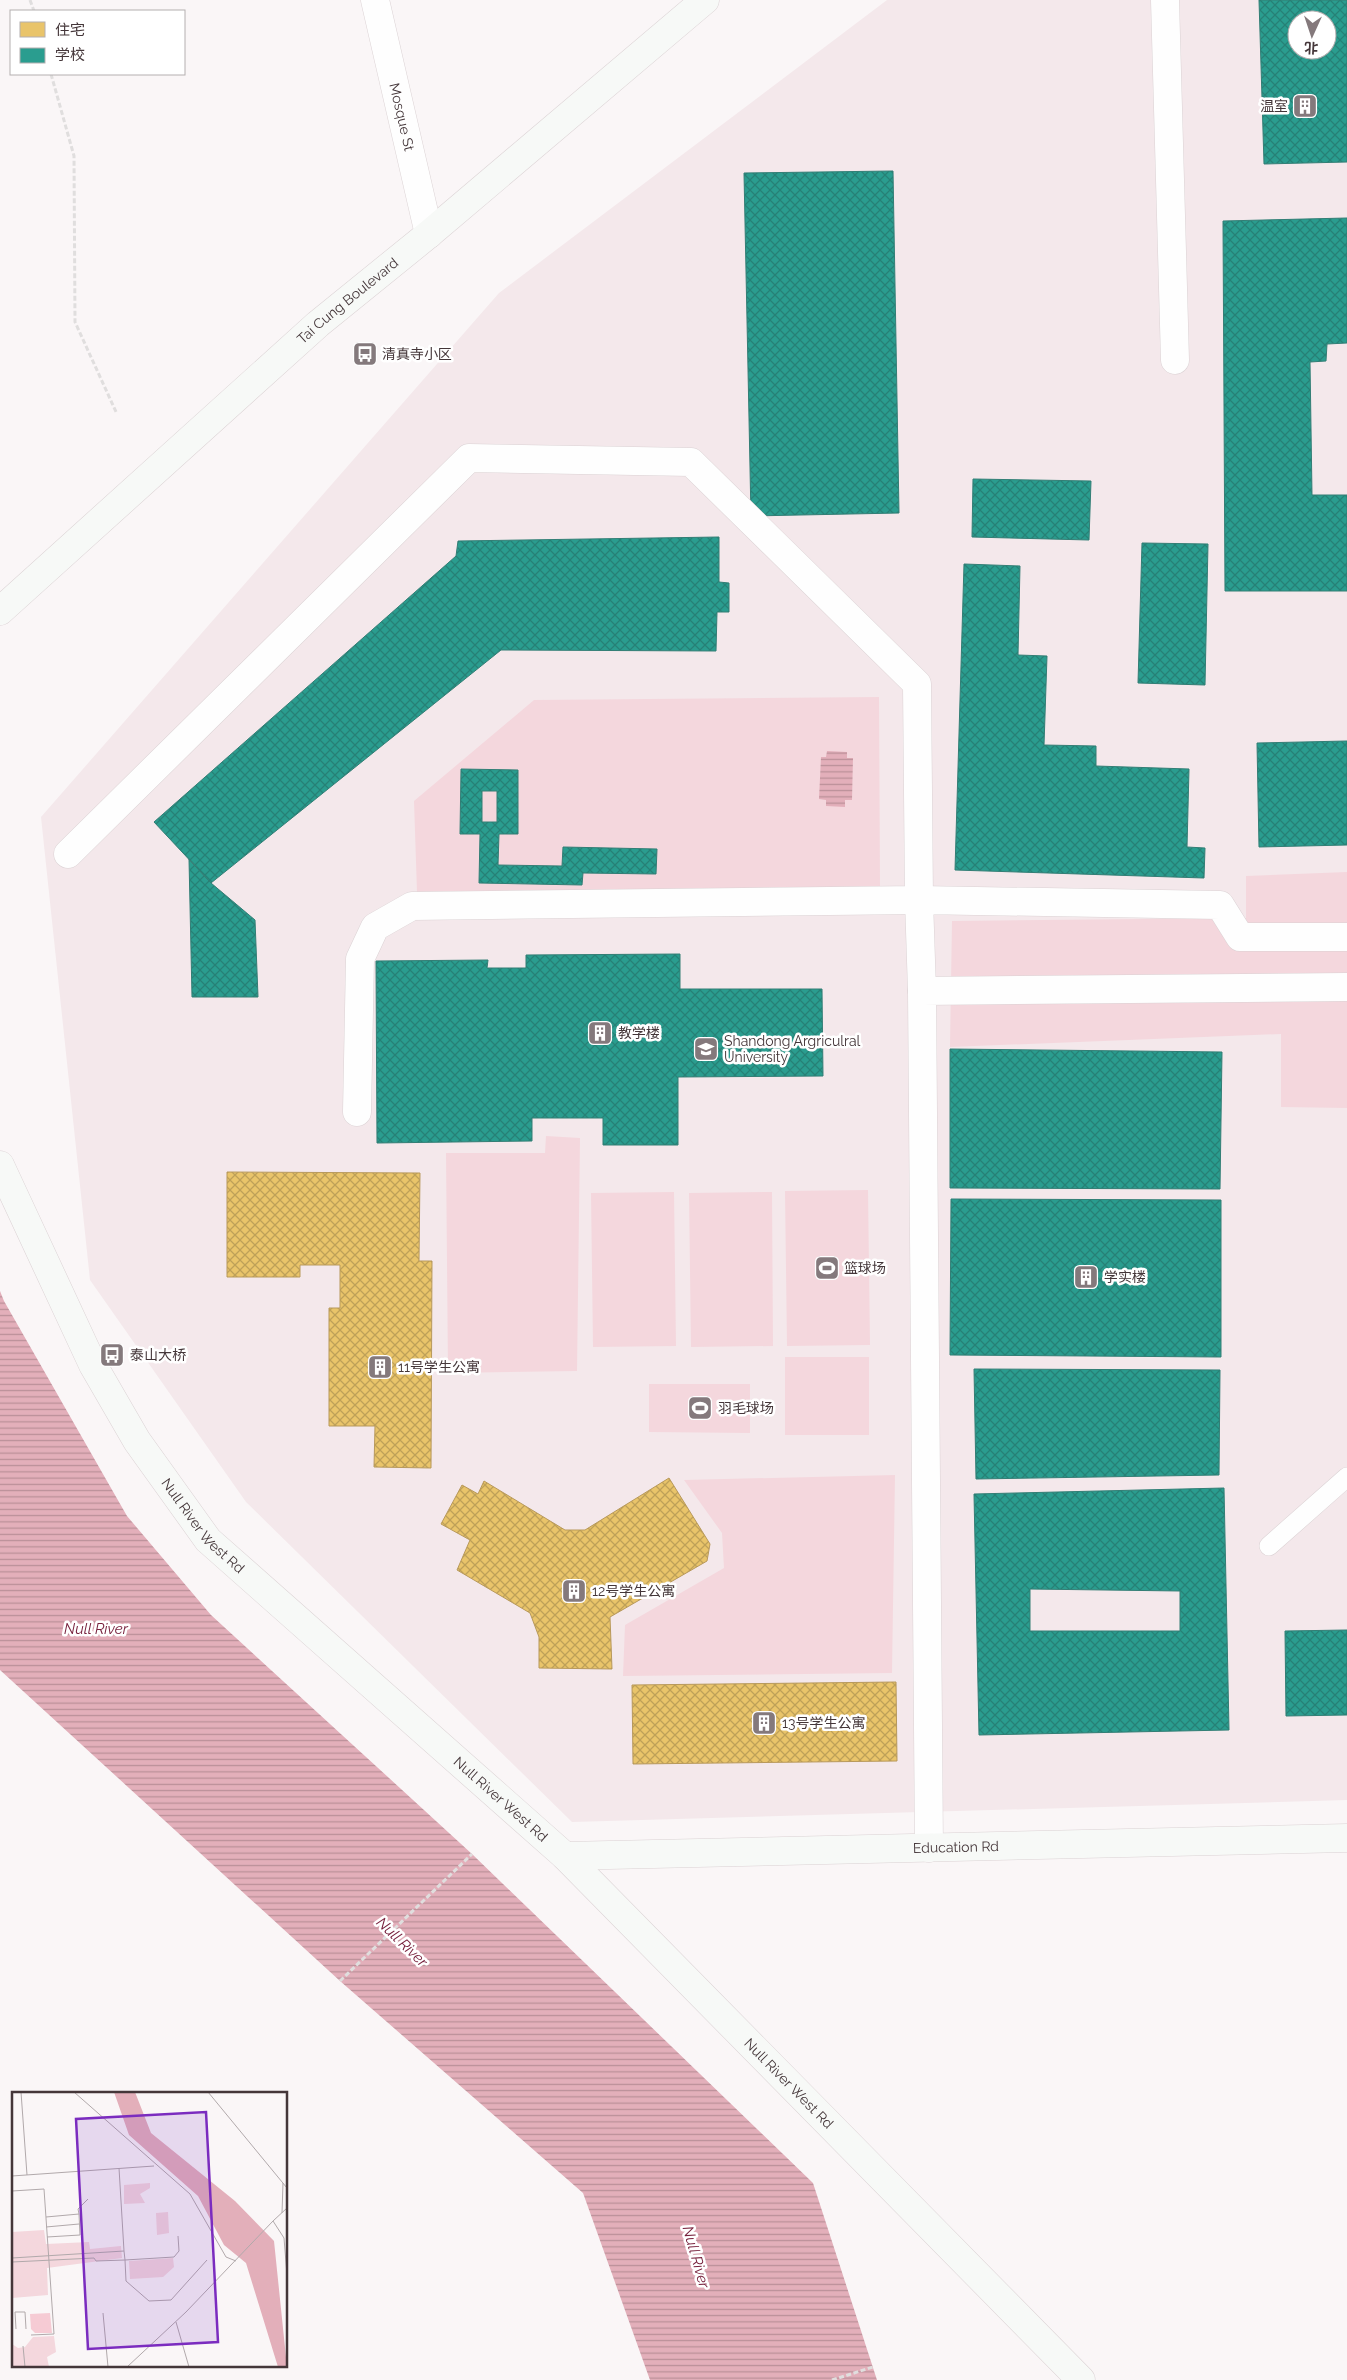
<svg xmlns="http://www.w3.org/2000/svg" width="1347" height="2380" viewBox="0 0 1347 2380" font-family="Raleway,'Noto Sans SC',sans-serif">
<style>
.built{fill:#f4e8eb;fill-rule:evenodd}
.green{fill:#f4d7dd}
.water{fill:url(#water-rules)}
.homes{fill:url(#homes-cross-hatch);stroke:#b8995b}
.schools{fill:url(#schools-cross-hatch);stroke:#327e75;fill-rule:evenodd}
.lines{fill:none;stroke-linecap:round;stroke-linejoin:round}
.lane-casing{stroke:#dbd2d4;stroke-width:20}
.street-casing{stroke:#dbd2d4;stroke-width:29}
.secondary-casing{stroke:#dbd2d4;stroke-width:29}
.path{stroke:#e0dede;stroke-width:3;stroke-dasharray:5 2.5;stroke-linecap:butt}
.lane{stroke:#fefefe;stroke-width:19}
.street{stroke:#fefefe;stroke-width:28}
.secondary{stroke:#f7f9f7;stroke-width:28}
.labels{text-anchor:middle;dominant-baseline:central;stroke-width:5;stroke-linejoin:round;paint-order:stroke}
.poi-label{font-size:14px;fill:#443639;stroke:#fff;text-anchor:start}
.street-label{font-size:14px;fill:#443639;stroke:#fff}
.water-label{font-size:15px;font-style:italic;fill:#77213d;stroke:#fff}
.inset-road{fill:none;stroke:#b1a9ab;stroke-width:1}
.view{fill:#7b2cbf;fill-opacity:0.15;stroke:#7b2cbf;stroke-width:2.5}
.inset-edge{fill:none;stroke:#443639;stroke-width:2.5}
</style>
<defs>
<pattern id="water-rules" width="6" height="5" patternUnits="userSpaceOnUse" patternTransform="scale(1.25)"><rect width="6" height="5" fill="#e3afba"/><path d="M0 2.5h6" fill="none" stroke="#ba8f98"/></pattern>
<pattern id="homes-cross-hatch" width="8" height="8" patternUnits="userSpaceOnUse" patternTransform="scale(1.25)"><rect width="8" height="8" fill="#e9c46a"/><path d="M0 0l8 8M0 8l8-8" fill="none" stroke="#bea058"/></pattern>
<pattern id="schools-cross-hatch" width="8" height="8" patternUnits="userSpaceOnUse" patternTransform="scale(1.25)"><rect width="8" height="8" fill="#2a9d8f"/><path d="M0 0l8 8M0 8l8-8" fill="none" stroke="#268176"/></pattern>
</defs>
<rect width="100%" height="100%" fill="#faf6f7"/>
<path class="built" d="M887 0H1347V1800L572 1822 246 1502 90 1280 41 817 499 293ZM1297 20H1327V50H1297Z"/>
<path class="green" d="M879 697 880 887 417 892 414 801 534 700Z
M1347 872V1108L1281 1107V1034L950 1047 952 921 1246 918V876Z
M546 1136 580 1138 577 1371 448 1373 446 1153H545Z
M868 1190 870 1345 787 1346 785 1191Z
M674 1192 676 1346 593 1347 591 1193Z
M772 1192 773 1346 691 1347 689 1193Z
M785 1357H869V1435H785Z
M649 1384H750V1433L649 1432Z
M895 1475 892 1673 623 1676 625 1625 724 1568 722 1533 684 1480Z"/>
<path class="water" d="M827 751 847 752V758H853L852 800H845V807L826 806V800L819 799 821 757H826Z
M0 1291 4 1301 127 1516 211 1615 472 1854 813 2183 877 2380H650L583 2193 340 1981 0 1670Z"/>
<path class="homes" d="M227 1172 420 1173 419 1261H432L431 1468 374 1467 375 1426H329V1308H340V1265H300V1277H227Z
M669 1478 710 1544 707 1561 610 1617 612 1669 539 1668V1637L530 1613 457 1570 470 1540 441 1524 462 1485 478 1494 484 1481 565 1530H585Z
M896 1682 897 1761 633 1764 632 1685Z"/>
<path class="schools" d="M1259 0H1347V162L1264 164ZM1297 20H1327V50H1297Z
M893 171 899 513 751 516 744 173Z
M1347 218V343L1327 344 1326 361 1310 362 1312 495H1347V591H1225L1223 221Z
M973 479 1091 481 1089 540 972 537Z
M719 537V582L729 583V612H717L716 651 501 650 211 883 154 822 456 556 458 541Z
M1142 543 1208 544 1205 685 1138 683Z
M964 564 1020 566 1018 655 1047 656 1044 745 1096 746V766L1189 769 1187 847 1205 848 1204 878 955 870Z
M1347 741V845L1259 847 1257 743Z
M461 769 518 770V834H499L498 865 562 866 563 847 657 849 656 874 583 873 582 885 479 883 480 834H460ZM482 791H497V822H482Z
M189 859 211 883 255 920 258 997H192Z
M680 954V989H822L823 1076 678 1077V1145H603V1118H532V1141L377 1143 376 961 488 960 487 968H526V955Z
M950 1049 1222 1052 1220 1189 950 1188Z
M951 1199 1221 1200V1357L950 1355Z
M974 1369 1220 1370 1219 1475 976 1479Z
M1224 1488 1229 1730 979 1735 974 1494ZM1030 1589 1180 1591V1631H1030Z
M1347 1630V1715L1286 1716 1285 1631Z"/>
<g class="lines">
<defs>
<path id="lane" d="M1269 1546 1347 1477"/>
<g id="street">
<path id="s1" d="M375 0 429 234"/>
<path d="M1165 0 1175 360"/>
<path d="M68 854 469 458 691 462 917 684 919 900 412 906 375 927 360 959 357 1112"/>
<path d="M922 991 919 900 1220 905 1240 937H1347"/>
<path d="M929 1848 922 991 1347 987"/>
</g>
<g id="secondary">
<path id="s2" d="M0 611 318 324 429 234 705 0"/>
<path id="s3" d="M0 1165 93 1365 137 1441 208 1540 565 1856 1081 2380"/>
<path id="s4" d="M565 1856 1347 1838"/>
</g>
</defs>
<use href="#lane" class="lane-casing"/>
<use href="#street" class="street-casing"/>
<use href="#secondary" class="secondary-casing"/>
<path class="path" d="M30 0 34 11
M51 74 74 156 75 322 117 414
M340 1981 472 1854
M832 2380 873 2367"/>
<use href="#lane" class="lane"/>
<use href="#street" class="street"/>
<use href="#secondary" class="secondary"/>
</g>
<defs>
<symbol id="building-square" viewBox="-11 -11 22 22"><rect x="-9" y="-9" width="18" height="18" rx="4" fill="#84797c" stroke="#fff"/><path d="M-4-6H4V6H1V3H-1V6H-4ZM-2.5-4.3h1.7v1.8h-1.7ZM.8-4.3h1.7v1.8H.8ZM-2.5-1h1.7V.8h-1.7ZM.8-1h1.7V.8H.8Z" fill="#fff"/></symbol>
<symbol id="bus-square" viewBox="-11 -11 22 22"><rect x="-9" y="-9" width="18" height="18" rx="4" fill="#84797c" stroke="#fff"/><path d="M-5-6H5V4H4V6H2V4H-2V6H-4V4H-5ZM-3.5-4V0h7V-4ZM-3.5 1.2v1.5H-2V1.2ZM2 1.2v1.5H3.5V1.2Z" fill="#fff"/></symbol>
<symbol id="university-square" viewBox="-11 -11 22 22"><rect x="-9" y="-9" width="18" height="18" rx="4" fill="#84797c" stroke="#fff"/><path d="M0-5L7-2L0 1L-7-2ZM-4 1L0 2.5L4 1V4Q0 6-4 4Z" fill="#fff"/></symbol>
<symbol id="stadium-square" viewBox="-11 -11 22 22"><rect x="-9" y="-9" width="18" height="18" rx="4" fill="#84797c" stroke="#fff"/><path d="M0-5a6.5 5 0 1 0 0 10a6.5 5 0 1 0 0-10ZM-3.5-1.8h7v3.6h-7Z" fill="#fff"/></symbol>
</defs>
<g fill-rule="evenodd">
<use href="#building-square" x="1291" y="92" width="28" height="28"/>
<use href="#bus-square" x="351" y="340" width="28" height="28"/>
<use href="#building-square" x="586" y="1019" width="28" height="28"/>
<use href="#university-square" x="692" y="1035" width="28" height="28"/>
<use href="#stadium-square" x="813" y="1254" width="28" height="28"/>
<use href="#building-square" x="1072" y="1263" width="28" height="28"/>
<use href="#bus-square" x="98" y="1341" width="28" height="28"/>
<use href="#building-square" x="366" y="1353" width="28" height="28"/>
<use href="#stadium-square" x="686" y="1394" width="28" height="28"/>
<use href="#building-square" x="560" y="1577" width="28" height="28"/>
<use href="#building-square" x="750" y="1709" width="28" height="28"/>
</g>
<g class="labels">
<g class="poi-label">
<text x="1288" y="106" text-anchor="end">温室</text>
<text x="382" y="354">清真寺小区</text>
<text x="618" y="1033">教学楼</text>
<text x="724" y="1041">Shandong Argriculral<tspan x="724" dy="16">University</tspan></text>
<text x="844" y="1268">篮球场</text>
<text x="1104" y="1277">学实楼</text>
<text x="130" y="1355">泰山大桥</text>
<text x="398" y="1367">11号学生公寓</text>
<text x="718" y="1408">羽毛球场</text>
<text x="592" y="1591">12号学生公寓</text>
<text x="782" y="1723">13号学生公寓</text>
</g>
<g class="street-label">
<text stroke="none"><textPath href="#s1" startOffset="120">Mosque St</textPath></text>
<text stroke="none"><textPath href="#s2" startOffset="466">Tai Cung Boulevard</textPath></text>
<text stroke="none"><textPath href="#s3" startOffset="416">Null River West Rd</textPath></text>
<text stroke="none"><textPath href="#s3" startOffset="821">Null River West Rd</textPath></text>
<text stroke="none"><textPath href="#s4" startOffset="391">Education Rd</textPath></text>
<text stroke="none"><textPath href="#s3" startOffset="1226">Null River West Rd</textPath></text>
</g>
<g class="water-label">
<text x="96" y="1629">Null River</text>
<text transform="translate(402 1942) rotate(44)">Null River</text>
<text transform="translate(696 2257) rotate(74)">Null River</text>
</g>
</g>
<g transform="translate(12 2092)">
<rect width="275" height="275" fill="#faf6f7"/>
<path d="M138 91V96L128 102 133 111 112 112V93ZM156 120 157 141 145 143 144 121ZM32 138 34 152 77 150 78 157 109 154 110 166 35 176 36 203 0 206V140ZM161 166 162 175 151 185 118 187 117 169ZM42 244 44 260 35 265 37 275H0V252L6 256 13 255 21 245Z" fill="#f4d7dd"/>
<path d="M38 221 40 241H23L19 237 18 222Z" fill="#f6cbd4"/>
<path d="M102 0H123L139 41 223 109 262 149 275 275H266L234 171 212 153 186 104 117 43Z" fill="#e3afba"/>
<path class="inset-road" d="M9 0 15 83M62 0 178 102 214 165 224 169M196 0 275 96M0 84 142 74M0 99 32 97 42 242 19 243M270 121 271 91M67 122 66 117 76 107M34 125 67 122 68 143 35 145M261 129 275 116M34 135 67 132M166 144 167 159 162 165 113 168 114 189 137 209 159 208 195 168M0 166 112 159 107 76M0 170 82 166 84 169 113 168 112 159M91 221 96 275M164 230 177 275M4 237 3 220H13L14 237M11 254 13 275M115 275 174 220 261 129 272 146 275 183"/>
<path class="view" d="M194 20 206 250 76 257 64 27Z"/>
<rect width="275" height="275" class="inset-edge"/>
</g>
<rect x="10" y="10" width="175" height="65" fill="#ffffff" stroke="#b4afb0"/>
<rect x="20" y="22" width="25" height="15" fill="#e9c46a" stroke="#b4afb0"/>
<text x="55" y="35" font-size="15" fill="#443639">住宅</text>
<rect x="20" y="48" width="25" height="15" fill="#2a9d8f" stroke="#b4afb0"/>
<text x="55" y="60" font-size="15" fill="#443639">学校</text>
<g transform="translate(1312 35) rotate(183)"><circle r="24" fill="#ffffff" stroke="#b4afb0"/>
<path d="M0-4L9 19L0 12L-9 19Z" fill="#84797c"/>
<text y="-8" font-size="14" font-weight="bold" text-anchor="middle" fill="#443639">北</text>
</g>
</svg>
